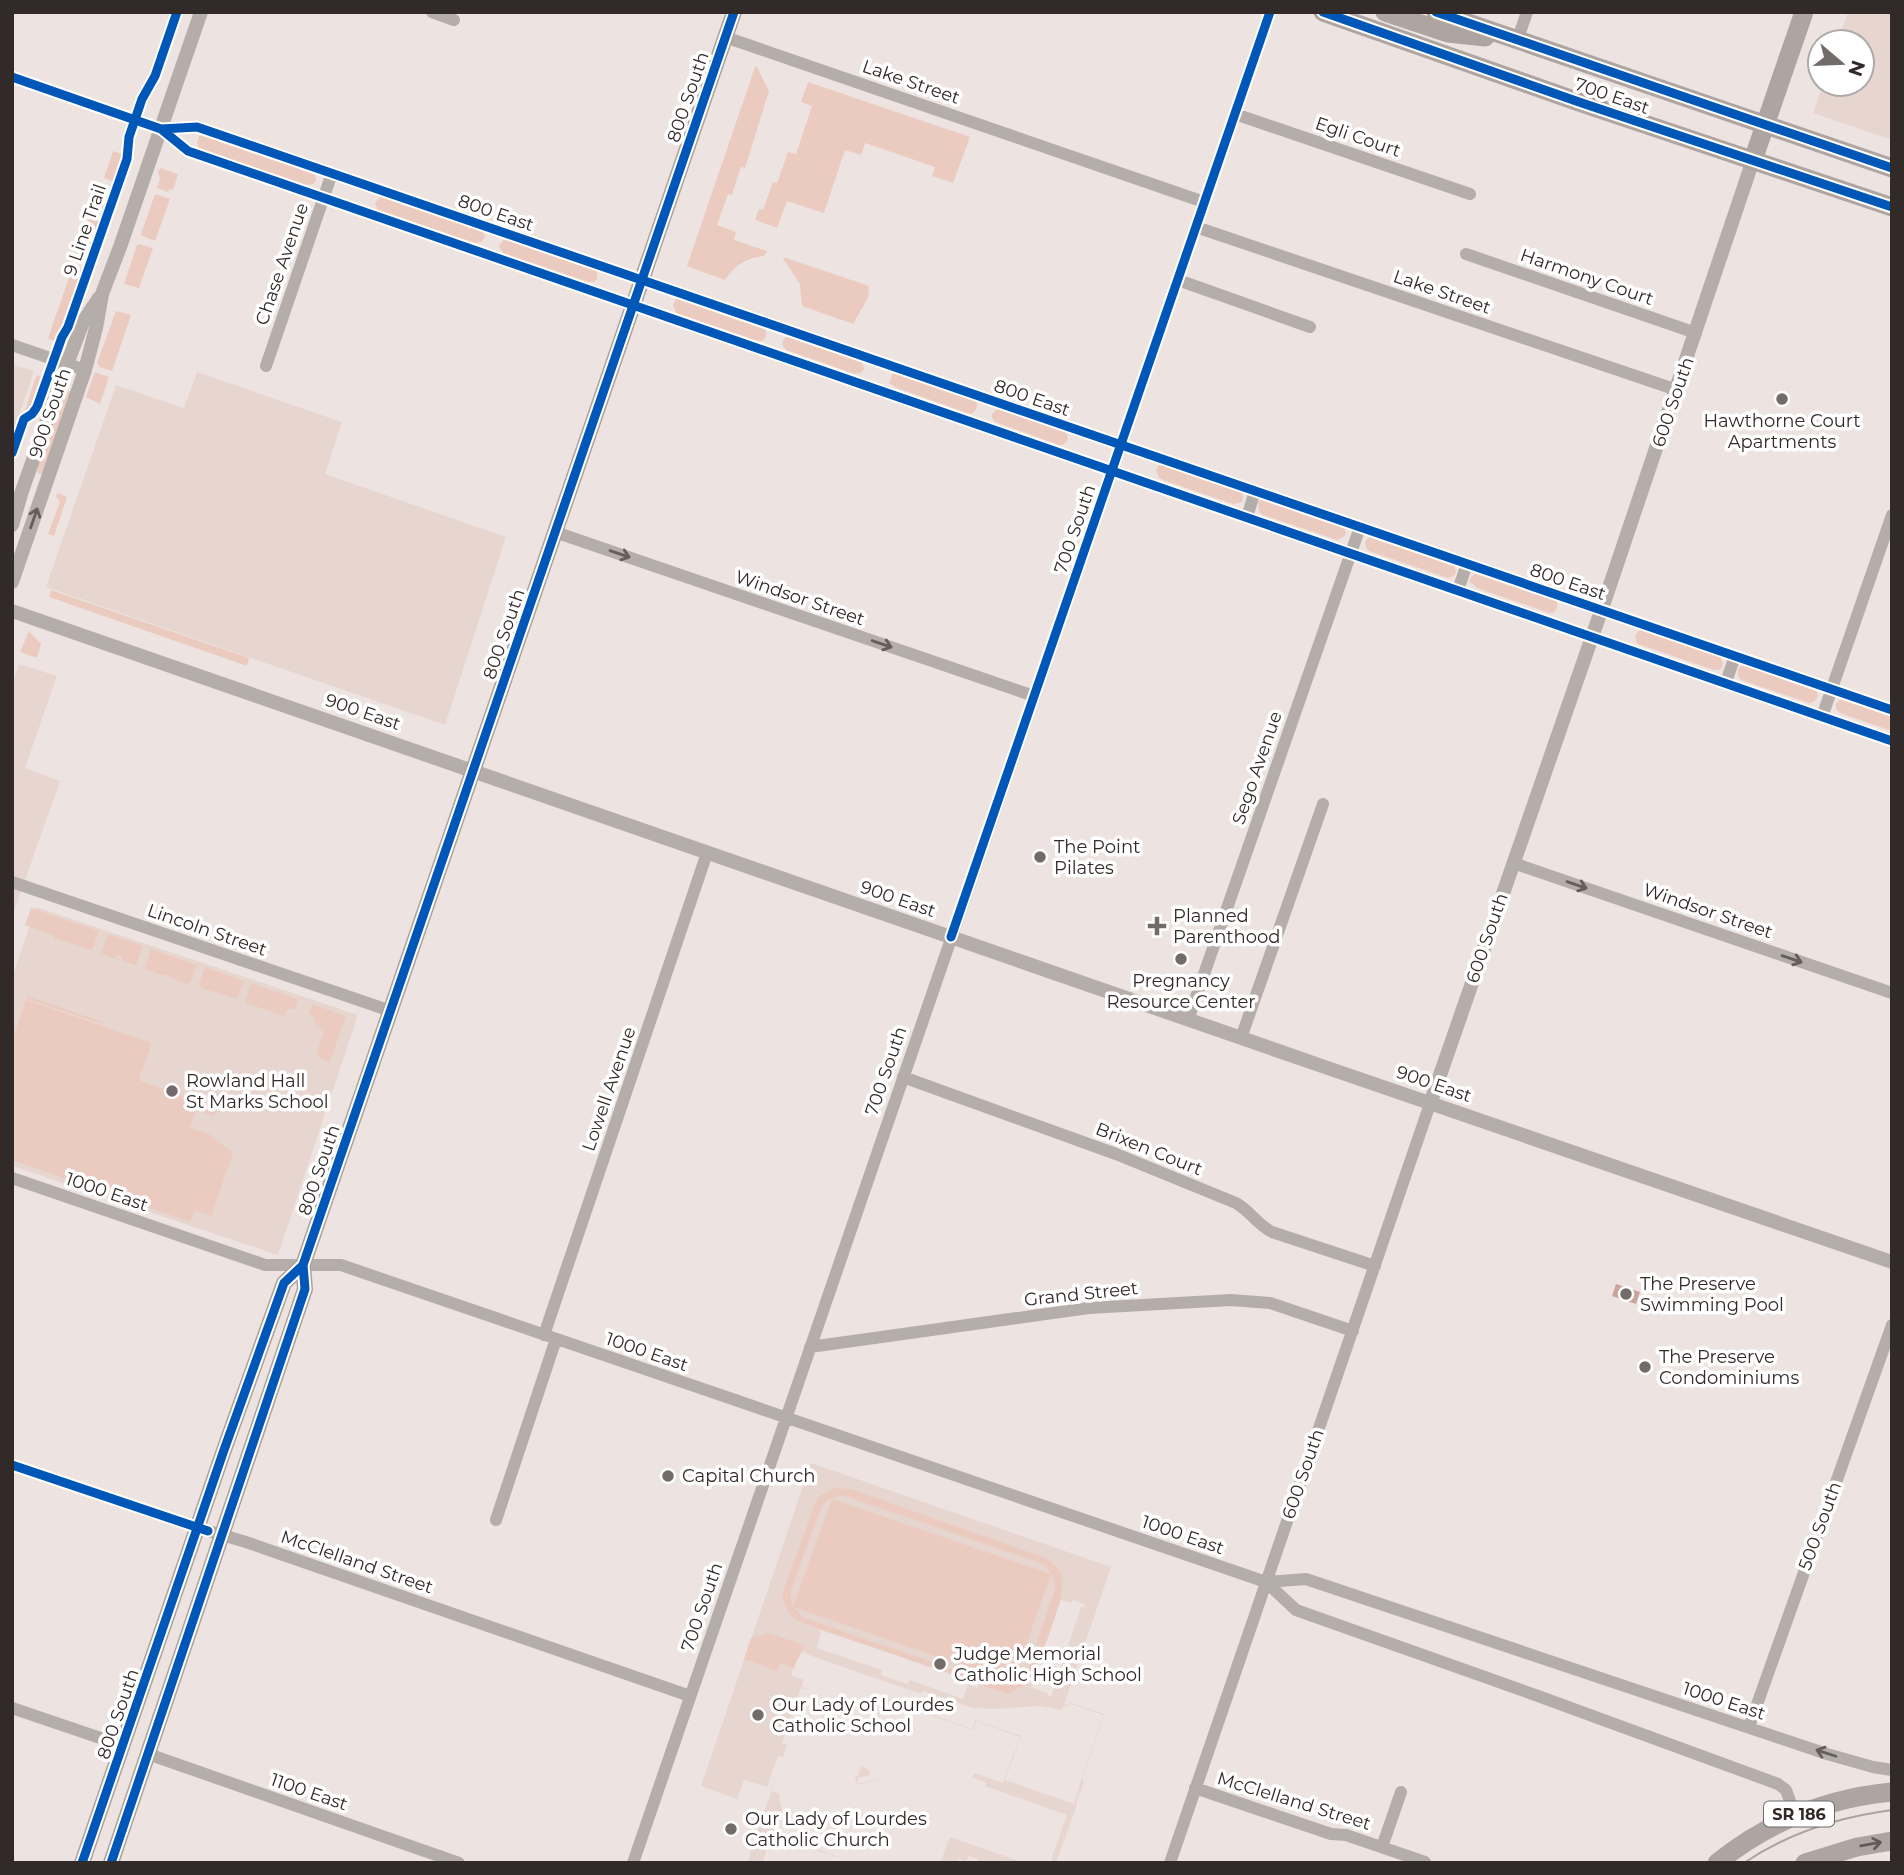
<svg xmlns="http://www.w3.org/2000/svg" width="1904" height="1875" viewBox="0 0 1904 1875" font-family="Montserrat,sans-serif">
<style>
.built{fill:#e7d6d0;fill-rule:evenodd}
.green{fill:#ebcbc0;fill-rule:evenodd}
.water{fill:#caa498}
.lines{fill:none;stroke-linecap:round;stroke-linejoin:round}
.minor{stroke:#b5adaa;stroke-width:12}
.tertiary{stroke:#b5adaa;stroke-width:14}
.secondary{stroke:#aba29f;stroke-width:16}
.primary{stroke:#aea4a1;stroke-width:19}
.tram{stroke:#aba3a1;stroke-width:2}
.cycleway-casing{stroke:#fff;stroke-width:13}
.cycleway{stroke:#0057b8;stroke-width:9}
.oneway{stroke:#665e5c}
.oneway2{stroke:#635b58}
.poi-dot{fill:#736b69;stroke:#fff;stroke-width:2.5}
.labels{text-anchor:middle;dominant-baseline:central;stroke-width:7;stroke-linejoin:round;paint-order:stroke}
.shield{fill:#fff;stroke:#6f6a68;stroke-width:2}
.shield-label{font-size:16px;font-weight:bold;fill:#312a28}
.street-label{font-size:18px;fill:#312a28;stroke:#fff}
.poi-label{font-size:18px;fill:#312a28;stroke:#fff;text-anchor:start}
</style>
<rect width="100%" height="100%" fill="#ede4e1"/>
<path class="built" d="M1848 12H1892V140L1813 113 1823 84H1862V42H1837Z
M12 364 34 371 12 436Z
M197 372 342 422 325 474 506 537 445 725 46 587 116 385 184 408Z
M19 664 57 676 25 768 60 781 12 917V685Z
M36 907 358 1015 278 1255 12 1166V978Z
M811 1463 1111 1567 1064 1705 1071 1703 1105 1714 1082 1779 1084 1781 1076 1804 1077 1805 1056 1863H1050L1067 1815 985 1786 986 1783 972 1777 974 1773 1003 1783 1020 1737 976 1721 973 1730 885 1699 861 1765 870 1771V1775L858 1778 857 1784 895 1774 857 1785 855 1776H858L861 1765 884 1699 886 1698 972 1729 975 1720 1021 1736 1005 1780 1074 1804 1081 1780 1104 1715 1071 1704 1063 1707 1062 1710 1039 1706 994 1709 973 1708 923 1691 921 1694 817 1658 806 1689 801 1688 782 1743 787 1745 772 1791 779 1794 782 1811 809 1820 802 1844 857 1863 798 1845 806 1822 780 1813 762 1863H747L783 1757 778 1756 767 1787 744 1780 737 1799 701 1786ZM1061 1600 1072 1603 1073 1600 1085 1605 1084 1607H1081L1051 1697 1048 1696V1694L1031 1687ZM820 1630 979 1683V1684L977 1688 968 1684 963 1699 910 1680 907 1684 881 1675 882 1670 817 1648 821 1633 819 1632ZM802 1652 817 1658 806 1688 802 1687 804 1680 791 1675 798 1655Z
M950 1837 1025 1863H981L977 1862 978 1859 969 1856 966 1862 959 1859 957 1863H940Z"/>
<path class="green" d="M755 67H757L769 91 745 168 741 167 732 195 728 194 717 225 736 232 734 240 767 251 764 256C746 258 735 265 725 280L687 266Z
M808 82 970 137 953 183 932 176 935 167 865 143 861 155 845 150 824 213 787 201 777 228 755 220 759 209 763 210 773 182 777 183 788 152 796 154 812 106 801 102Z
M204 135 310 170 315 175 316 180 313 184 307 185 203 150 199 148 197 143 199 136Z
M113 151 125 155 115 182 104 178Z
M160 168 178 174 173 190 169 189 168 192 157 188 160 179 158 172Z
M98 193 110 197 97 235 85 231Z
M155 194 170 199 155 241 142 236 141 234Z
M381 196 483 232 485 237 481 242 475 243 381 211 377 209 375 203Z
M83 238 94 242 87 264 76 260Z
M504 239 597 270V279L593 282H588L503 253 499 246Z
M139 244 153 248 139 288 124 284 137 245Z
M783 257 869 286 868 298 853 324 802 306 800 284 784 260Z
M73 266 84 270 66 323 55 342 48 338Z
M681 298 765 329C767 334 767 338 762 341L755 340 676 313 673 305 676 299Z
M116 311 131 315 112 371 100 367 97 363Z
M788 336 862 362 864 369 861 373 855 374 786 350 782 344 784 339Z
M95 372 109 377 100 404 86 397Z
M893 373 974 399 977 404 976 410 971 414 967 413 897 388 889 383Z
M38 375 44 378 34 407 26 414H24L35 379Z
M64 390 71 391 43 473 40 474 37 472 41 453Z
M998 408 1066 432 1068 439 1063 445H1059L995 422 992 418V414Z
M1161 464 1241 492 1243 497 1242 502 1233 504 1163 480 1159 478 1156 471 1158 466Z
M57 493 67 497 54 536 48 534 60 502 56 496Z
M1262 499 1344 527 1346 532 1345 536 1337 540 1263 515 1259 512 1258 502Z
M1369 537H1373L1454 564 1456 572 1454 576 1448 578 1369 551 1366 548 1365 542Z
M1475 573 1551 598 1557 602V609L1553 613H1549L1477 588 1470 582V579Z
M51 590 249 658 247 666 49 597Z
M1640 630H1643L1720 656 1723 663 1722 667 1719 670H1714L1638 644C1634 639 1635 634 1640 630Z
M29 631 41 644 37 658 20 652Z
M1746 665 1815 690C1820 695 1818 699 1813 702L1809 703 1741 680 1738 676V669L1740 666Z
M1841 699 1892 715V731L1840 713 1836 709V703Z
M31 908 99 931 92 950 54 938V935L25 925Z
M108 934 143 946 136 965 122 961V957L120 956H116L115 959 101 954Z
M151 949 197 965 191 982H189L188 984 168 977V975L165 974 164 976 145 969Z
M205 967 244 981 237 999 201 988V985L199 984Z
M251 983 298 999 296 1006 293 1009H288L284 1016 246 1003 245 1001Z
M27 996 103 1022 102 1024 27 999Z
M26 1000 149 1042 151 1046 139 1078 141 1081 208 1105 216 1111 214 1116 196 1110 190 1128 209 1134 233 1153 211 1216 195 1210 190 1222 12 1160V1041Z
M312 1004 346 1016 330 1062 320 1058 317 1052 324 1030 316 1025 314 1017 309 1013Z
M835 1488 851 1489 1046 1558C1054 1564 1060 1569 1062 1579 1066 1597 1040 1655 1033 1675 1026 1685 1018 1688 1008 1694L803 1623C790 1618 785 1608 782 1595L816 1501 821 1495ZM839 1496H845L1043 1564C1051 1572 1055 1577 1055 1589L1027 1672C1018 1682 1012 1686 999 1685L802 1617 794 1607 1013 1683 1051 1574 832 1499 793 1607 790 1593 820 1510 827 1500Z
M768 1633 805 1645C802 1653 797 1659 794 1668L780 1663 777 1671 744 1659 751 1638Z"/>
<path class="water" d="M1616 1284 1640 1292 1636 1304 1612 1296Z"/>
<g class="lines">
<path class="minor" d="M432 12 454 20
M725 37 1204 202
M1517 41 1527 12
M12 77 161 129 188 151 1892 741
M1235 114 1470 194
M161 129 197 127 1892 710
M1196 227 1677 390
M1466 254 1696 333
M1178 280 1310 327
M12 345 85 370
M266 366 332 173
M1247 517 1255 491
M555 532 1034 696
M1458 590 1467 564
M1726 682 1735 656
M1822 717 1892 515
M1513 863 1892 993
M12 882 391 1011
M1188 1020 1360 527
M1241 1038 1323 804
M903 1077 1116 1154 1236 1203C1250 1211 1258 1225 1272 1232L1375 1266
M12 1178 265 1265H341L1266 1582 1306 1579 1827 1754 1873 1767 1892 1770
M544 1335 707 853
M810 1347 1089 1308 1231 1300 1270 1303 1353 1331
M12 1465 198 1528 246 1542 690 1696
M496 1520 556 1339
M1266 1582 1296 1610 1538 1696 1778 1784 1786 1790 1795 1815
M12 1708 124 1746
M1749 1727 1892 1325
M148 1754 459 1863
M1195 1788 1331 1834 1346 1835 1425 1862
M1382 1847 1401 1792
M633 1863 1270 12
M1170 1863 1430 1104"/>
<path class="tertiary" d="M12 525 22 491 67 364 83 322 99 298
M12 582 85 370 96 328 102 294 120 247 201 12
M12 611 1319 1065 1892 1262
M1430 1104 1609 588 1753 160"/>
<path class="secondary" d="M82 1863 224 1450 284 1283 303 1265
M111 1863 305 1289 303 1265 734 12"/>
<path class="primary" d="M1323 12 1579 102 1892 207
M1385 12 1448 33 1485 37
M1436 12 1892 168
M1753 160 1804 12
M1717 1863C1768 1822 1827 1798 1892 1792
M1805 1863 1857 1847 1892 1841"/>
<path class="tram" d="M1744 1863C1788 1833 1839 1817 1892 1810"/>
<defs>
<path id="cycleway" d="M1323 12 1579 102 1892 207
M1436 12 1892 168
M12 77 161 129 188 151 1892 741
M161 129 197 127 1892 710
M12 453 24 419 32 414 37 407 62 337 68 327 127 159 129 137 142 99 155 76 177 12
M951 937 1270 12
M12 1465 208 1531
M82 1863 224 1450 284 1283 303 1265
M111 1863 305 1289 303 1265 734 12"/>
</defs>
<use href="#cycleway" class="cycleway-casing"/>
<use href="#cycleway" class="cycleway"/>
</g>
<defs><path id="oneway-shaft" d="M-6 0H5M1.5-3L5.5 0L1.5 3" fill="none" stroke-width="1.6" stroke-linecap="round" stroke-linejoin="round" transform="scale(1.75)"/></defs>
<g class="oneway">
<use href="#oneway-shaft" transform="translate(34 518) rotate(-71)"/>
<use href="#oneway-shaft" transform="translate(620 554) rotate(19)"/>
<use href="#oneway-shaft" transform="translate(882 644) rotate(19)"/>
<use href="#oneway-shaft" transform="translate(1577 885) rotate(19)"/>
<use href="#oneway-shaft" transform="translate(1792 959) rotate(19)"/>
<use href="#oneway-shaft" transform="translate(1826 1753) rotate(-162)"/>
</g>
<use class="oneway2" href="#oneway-shaft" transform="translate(1871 1844) rotate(-10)"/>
<g class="poi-dot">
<circle cx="1782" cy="399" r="7"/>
<circle cx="1040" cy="857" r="7"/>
<path d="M1153.5 915.5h7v7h7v7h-7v7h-7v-7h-7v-7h7z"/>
<circle cx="1181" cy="959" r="7"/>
<circle cx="172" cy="1091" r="7"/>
<circle cx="1626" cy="1294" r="7"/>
<circle cx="1645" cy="1367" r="7"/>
<circle cx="668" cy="1476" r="7"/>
<circle cx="940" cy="1664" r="7"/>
<circle cx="758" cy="1715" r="7"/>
<circle cx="731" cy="1829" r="7"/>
</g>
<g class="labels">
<rect class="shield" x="1764" y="1801.5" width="70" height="25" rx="5"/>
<g class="shield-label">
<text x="1799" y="1814">SR 186</text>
</g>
<g class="street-label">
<text transform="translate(911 82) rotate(19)">Lake Street</text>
<text transform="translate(1612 96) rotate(19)">700 East</text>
<text transform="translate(688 97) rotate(-71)">800 South</text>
<text transform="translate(1358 137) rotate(19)">Egli Court</text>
<text transform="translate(496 213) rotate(19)">800 East</text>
<text transform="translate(85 230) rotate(-71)">9 Line Trail</text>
<text transform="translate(282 264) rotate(-71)">Chase Avenue</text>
<text transform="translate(1587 277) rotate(19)">Harmony Court</text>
<text transform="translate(1442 292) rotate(19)">Lake Street</text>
<text transform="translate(1032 398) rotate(19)">800 East</text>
<text transform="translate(1673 402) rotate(-71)">600 South</text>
<text transform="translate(50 413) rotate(-71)">900 South</text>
<text transform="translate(1075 529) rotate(-71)">700 South</text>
<text transform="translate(1568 582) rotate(19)">800 East</text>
<text transform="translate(800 598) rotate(19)">Windsor Street</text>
<text transform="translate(504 634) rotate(-71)">800 South</text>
<text transform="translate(363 712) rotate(19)">900 East</text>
<text transform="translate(1257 768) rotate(-71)">Sego Avenue</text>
<text transform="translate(898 899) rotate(19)">900 East</text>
<text transform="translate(1708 911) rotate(19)">Windsor Street</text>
<text transform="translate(207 930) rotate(19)">Lincoln Street</text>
<text transform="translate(1487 938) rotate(-71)">600 South</text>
<text transform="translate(886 1071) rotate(-71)">700 South</text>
<text transform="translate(1434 1084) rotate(19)">900 East</text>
<text transform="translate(609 1089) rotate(-71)">Lowell Avenue</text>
<text transform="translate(1149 1149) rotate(22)">Brixen Court</text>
<text transform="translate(319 1170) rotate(-71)">800 South</text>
<text transform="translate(107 1192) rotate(19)">1000 East</text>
<text transform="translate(1081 1294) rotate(-6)">Grand Street</text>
<text transform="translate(647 1352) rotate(19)">1000 East</text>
<text transform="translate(1303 1474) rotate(-71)">600 South</text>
<text transform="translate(1820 1526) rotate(-70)">500 South</text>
<text transform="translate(1183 1535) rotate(19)">1000 East</text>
<text transform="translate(357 1562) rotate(19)">McClelland Street</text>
<text transform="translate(702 1607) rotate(-71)">700 South</text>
<text transform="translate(1724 1701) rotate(18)">1000 East</text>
<text transform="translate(118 1714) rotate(-71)">800 South</text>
<text transform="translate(309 1792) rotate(19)">1100 East</text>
<text transform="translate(1294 1801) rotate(17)">McClelland Street</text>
</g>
<g class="poi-label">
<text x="1782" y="421" text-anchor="middle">Hawthorne Court<tspan x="1782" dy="21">Apartments</tspan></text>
<text x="1054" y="847">The Point<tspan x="1054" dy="21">Pilates</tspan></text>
<text x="1173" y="916">Planned<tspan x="1173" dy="21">Parenthood</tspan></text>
<text x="1181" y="981" text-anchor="middle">Pregnancy<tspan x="1181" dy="21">Resource Center</tspan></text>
<text x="186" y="1081">Rowland Hall<tspan x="186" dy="21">St Marks School</tspan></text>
<text x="1640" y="1284">The Preserve<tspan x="1640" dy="21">Swimming Pool</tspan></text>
<text x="1659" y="1357">The Preserve<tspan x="1659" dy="21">Condominiums</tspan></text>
<text x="682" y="1476">Capital Church</text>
<text x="954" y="1654">Judge Memorial<tspan x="954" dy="21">Catholic High School</tspan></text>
<text x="772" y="1705">Our Lady of Lourdes<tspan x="772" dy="21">Catholic School</tspan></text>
<text x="745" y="1819">Our Lady of Lourdes<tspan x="745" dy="21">Catholic Church</tspan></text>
</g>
</g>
<rect width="1904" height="1875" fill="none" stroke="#312a28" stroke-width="28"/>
<g transform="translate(1841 63) rotate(109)"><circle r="33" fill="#ffffff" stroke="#adaaa9" stroke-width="2"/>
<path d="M0-5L12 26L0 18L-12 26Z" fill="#736b69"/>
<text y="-10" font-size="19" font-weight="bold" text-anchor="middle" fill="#312a28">N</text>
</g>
</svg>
